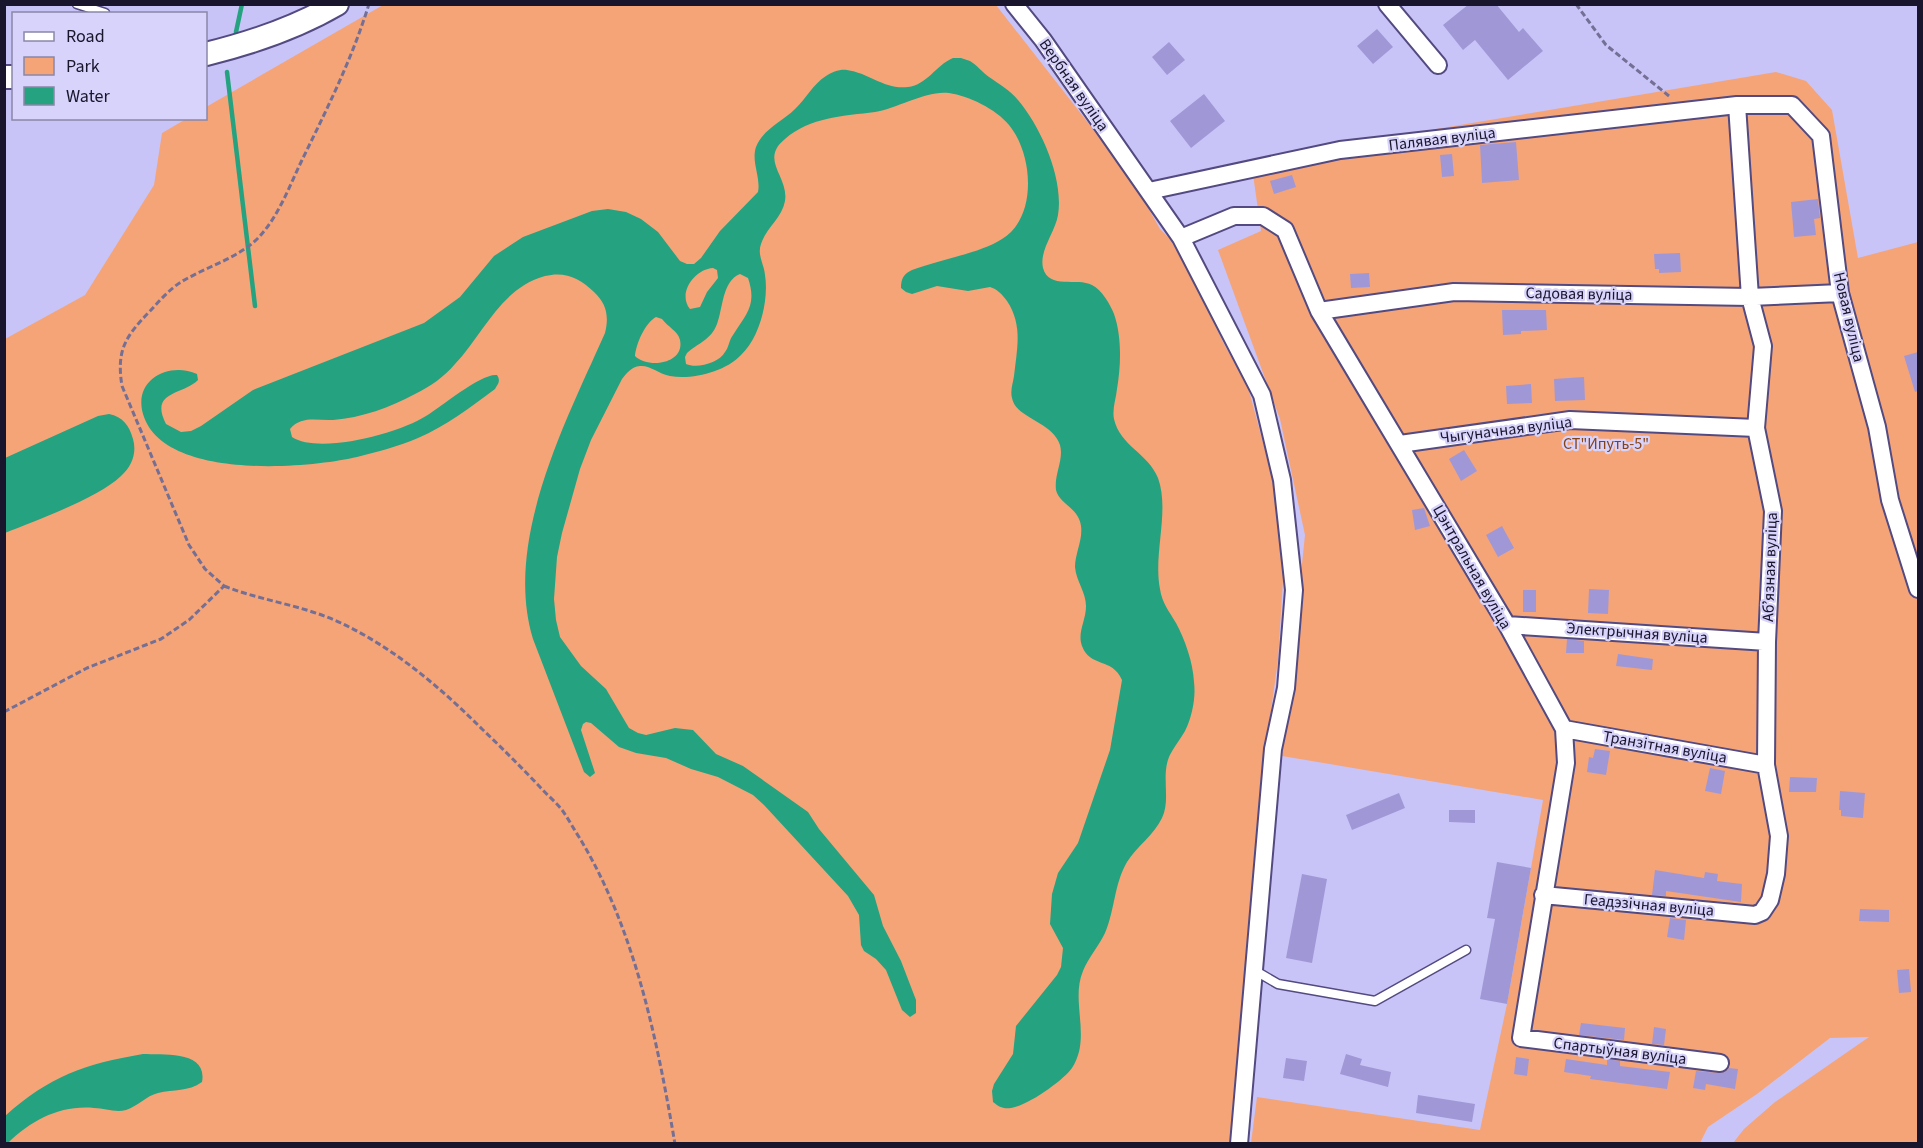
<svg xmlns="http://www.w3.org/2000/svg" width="1923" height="1148" viewBox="0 0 1923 1148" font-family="'Source Sans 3',sans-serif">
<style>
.green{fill:#f5a477}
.water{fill:#25a280;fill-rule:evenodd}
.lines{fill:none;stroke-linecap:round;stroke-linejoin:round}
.stream{stroke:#25a280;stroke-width:4.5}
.building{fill:#a098d6}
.lane-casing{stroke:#534a81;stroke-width:11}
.street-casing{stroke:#534a81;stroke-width:20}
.secondary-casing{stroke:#534a81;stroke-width:26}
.path{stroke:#746f95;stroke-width:3;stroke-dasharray:6 3;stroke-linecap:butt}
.lane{stroke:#fff;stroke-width:8}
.street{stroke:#fff;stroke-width:16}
.secondary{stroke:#fff;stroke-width:22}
.labels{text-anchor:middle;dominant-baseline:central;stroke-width:4.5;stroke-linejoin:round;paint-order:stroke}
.street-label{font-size:16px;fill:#19152c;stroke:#d7d3fa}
.park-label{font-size:16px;fill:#854217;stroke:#d7d3fa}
</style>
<rect width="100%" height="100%" fill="#c9c4f7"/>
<path class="green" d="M383 5H996L1132 179 1160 229 1169 238 1194 278 1223 342 1248 387 1272 476 1284 564 1278 660 1260 790 1230 1143 5 1144V339L85 295 154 185 162 133 186 119 206 118V107Z
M1776 72 1806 81 1832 110 1858 258 1918 242V1143H1733L1744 1129 1775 1102 1869 1037 1830 1038 1757 1094 1708 1127 1700 1143H1251L1257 1097 1480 1130 1507 1004 1543 800 1282 756 1305 535 1280 419 1218 250 1261 231 1251 160Z"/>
<path class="water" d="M953 58H961L970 61C977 65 982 72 989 77 999 84 1010 90 1018 100 1041 127 1064 179 1058 215 1055 233 1039 250 1043 268 1049 290 1077 277 1092 285 1102 290 1110 304 1114 314 1122 337 1121 365 1117 389 1116 399 1112 409 1114 419 1120 446 1148 453 1158 478 1170 511 1153 554 1160 589 1162 603 1169 611 1176 623 1185 640 1193 662 1194 682 1196 698 1192 717 1185 731 1180 740 1173 748 1169 757 1161 777 1171 799 1162 818 1154 835 1137 846 1127 862 1114 884 1115 910 1105 933 1099 946 1088 958 1083 971 1070 1002 1092 1037 1072 1068 1063 1081 1020 1112 1004 1108 999 1107 997 1105 993 1102L992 1091 994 1084 1013 1054 1016 1026 1057 975 1061 967 1063 948 1050 924 1052 894 1058 873 1078 843 1110 750 1122 680C1112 657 1090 668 1082 646 1077 632 1086 621 1086 606 1086 592 1076 581 1075 567 1075 553 1083 540 1081 526 1079 508 1059 504 1056 490 1054 474 1064 460 1060 445 1052 421 1016 419 1012 398 1010 391 1013 383 1014 376 1017 349 1023 325 1007 301 1002 294 997 289 990 287L968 291 937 286 912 294 906 292 901 288C901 278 904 274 912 270 938 260 981 253 1002 239 1038 217 1033 154 1009 125 996 109 969 96 949 93 927 90 898 108 875 112 844 116 810 117 785 139 759 160 789 176 785 201 782 218 766 228 761 244 757 255 764 264 765 275 769 300 760 337 741 355 725 372 692 380 670 376 659 374 650 365 640 366 631 367 627 373 622 379L591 440 580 469 562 533 557 557 554 599 556 620 560 637 581 666 606 689 629 728 638 733 646 735 675 728 693 730 716 754 743 766 808 812 819 829 874 895 883 926 901 961 916 1000V1013L910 1017 902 1010 886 970 876 959 864 951 861 945 859 915 848 896 764 805 753 795 718 777 691 769 666 758 636 753 619 747 591 723 586 722 583 724 581 730 595 773 590 777 584 772 533 639C503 541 566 421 605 333 609 317 607 304 594 292 580 278 565 271 545 276 501 288 484 333 455 364 444 377 431 386 415 394 391 407 361 418 333 420 318 421 302 415 290 429L292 437C319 455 400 433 426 416 441 407 481 373 497 375 501 381 498 384 495 389 471 407 446 426 418 438 399 446 377 452 357 457 305 469 157 481 142 410 136 378 170 362 197 374L198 380C183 395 149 391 166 424L181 432 191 431 201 426 253 390 424 323 460 297 494 256 523 237 592 211 608 209 626 212 641 219 658 232 680 261 687 264H694L701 258 720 231 758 192C761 177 751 162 756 147 763 129 782 122 795 109 806 99 813 84 826 76 832 72 840 69 847 70 869 73 885 90 908 87 927 85 936 65 953 58ZM713 268 717 270 718 278 707 292 700 307 690 309C677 293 695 269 713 268ZM740 274 748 278C757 305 747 313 733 335 729 340 729 347 725 352 719 363 697 369 686 364L685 357 687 353C698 343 711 340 717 324 723 309 722 281 740 274ZM656 317 662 319C668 327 678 331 680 340 685 364 648 369 635 356 636 344 645 323 656 317Z
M109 414C123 417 129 425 133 439 137 453 132 466 121 476 98 498 35 521 5 533V458L98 416Z
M143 1054C163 1055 208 1050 202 1082 188 1092 174 1089 158 1093 146 1096 138 1106 126 1110 115 1113 105 1108 94 1108 60 1105 32 1120 8 1143H5V1116C50 1076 84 1064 143 1054Z"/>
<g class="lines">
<path class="stream" d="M236 32 242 4
M227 72 255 306"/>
</g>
<path class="building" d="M1469 4H1496L1519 32 1523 28 1543 51 1508 80 1475 40 1463 50 1443 25Z
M1377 29 1393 47 1373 64 1357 46Z
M1169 42 1185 60 1167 75 1152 57Z
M1204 94 1225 121 1191 148 1170 121Z
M1516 142 1519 180 1482 183 1480 145Z
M1452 154 1454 176 1442 177 1440 155Z
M1292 175 1296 187 1274 194 1270 181Z
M1818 199 1820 218 1814 219 1816 235 1794 237 1791 202Z
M1680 253 1681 272 1659 273V269H1655L1654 254Z
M1369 273 1370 287 1351 288 1350 274Z
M1502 310H1546L1547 330 1521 331V334L1503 335Z
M1918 352V391L1915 392 1904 356Z
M1584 377 1585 400 1555 401 1554 379Z
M1531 384 1532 403 1507 404 1506 386Z
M1464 450 1477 471 1461 481 1449 459Z
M1424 508 1430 526 1415 530 1412 510Z
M1502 526 1514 548 1498 557 1486 535Z
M1589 589 1609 590 1608 614 1588 613Z
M1523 590H1536V612H1523Z
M1567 639 1584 641V653H1566Z
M1618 654 1653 659 1652 670 1616 666Z
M1595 749 1610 751 1606 775 1587 772 1589 757 1593 758Z
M1710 768 1725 771 1721 794 1705 791Z
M1790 777 1817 778 1816 792H1789Z
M1840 791 1865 793 1863 818 1841 816V810H1839Z
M1399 793 1405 808 1352 830 1346 815Z
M1449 810H1475V823L1449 822Z
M1497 862 1531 868 1507 1004 1480 999 1495 919 1487 918Z
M1655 870 1704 878 1705 872 1718 874 1717 881 1742 884 1741 902 1666 891V896L1652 895Z
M1302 874 1327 879 1312 963 1286 958Z
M1860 909 1889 910V922L1859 921Z
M1670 918 1686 920 1684 940 1667 937Z
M1909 969 1911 992 1899 993 1897 970Z
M1581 1023 1625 1028 1624 1040 1579 1035Z
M1654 1027 1666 1029 1664 1045 1652 1044Z
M1346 1054 1362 1059 1360 1065 1391 1072 1388 1087 1340 1074Z
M1516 1057 1529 1059 1527 1076 1514 1074Z
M1286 1058 1307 1061 1304 1081 1283 1078Z
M1566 1059 1607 1065V1059L1620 1061V1066L1670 1072 1667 1089 1590 1079 1591 1076 1564 1072Z
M1729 1068 1738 1069 1735 1089 1706 1084 1705 1090 1693 1088 1696 1071 1719 1073 1725 1072Z
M1418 1095 1475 1104 1472 1122 1416 1113Z"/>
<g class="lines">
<defs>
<path id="lane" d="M77 4 105 13
M1254 970 1278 984 1375 1001 1466 950"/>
<path id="street" d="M1014 4 1043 40 1181 238 1262 395 1282 480 1294 590 1286 688 1273 749 1239 1144
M1387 4 1438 65
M1149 191 1340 150 1737 105H1792L1821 136 1840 293 1877 427 1890 500 1918 589
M1181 238 1234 216H1263L1285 230 1319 311 1507 625 1564 729 1566 763 1521 1038 1720 1063
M1319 311 1454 292 1750 297 1840 293
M1400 444 1570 420 1756 428
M1507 625 1767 642
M1564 729 1766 765
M1543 895 1755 915 1762 912 1770 900 1776 874 1779 836 1766 765 1767 642 1773 511 1756 428 1763 346 1750 297 1737 105"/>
<path id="secondary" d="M206 54C251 43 296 28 337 4
M4 77H14"/>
</defs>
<use href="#lane" class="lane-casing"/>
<use href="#street" class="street-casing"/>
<use href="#secondary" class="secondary-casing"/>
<path class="path" d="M1576 4 1606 45 1669 96
M224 586C262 601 303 605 341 623 394 648 441 688 482 729 502 748 521 767 540 787 547 795 556 802 562 810 568 818 573 828 579 837 635 929 657 1039 675 1144
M4 712 87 668 161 639 189 620 224 586 205 569 189 545 122 386C116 349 126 336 151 310 160 300 170 289 181 282 207 266 240 258 260 236 279 215 290 185 302 160 327 109 352 59 369 4"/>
<use href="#lane" class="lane"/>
<use href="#street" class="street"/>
<use href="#secondary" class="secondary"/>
</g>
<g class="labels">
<g class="street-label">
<text transform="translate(1074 85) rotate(55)">Вербная вуліца</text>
<text transform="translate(1442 139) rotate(-7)">Палявая вуліца</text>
<text transform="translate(1579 294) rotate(1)">Садовая вуліца</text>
<text transform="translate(1849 317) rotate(77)">Новая вуліца</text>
<text transform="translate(1506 430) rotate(-7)">Чыгуначная вуліца</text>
<text transform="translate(1472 567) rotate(60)">Цэнтральная вуліца</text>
<text transform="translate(1770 567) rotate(-88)">Абʼязная вуліца</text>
<text transform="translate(1637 633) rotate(4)">Электрычная вуліца</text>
<text transform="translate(1665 747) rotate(10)">Транзітная вуліца</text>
<text transform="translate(1649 905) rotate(5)">Геадэзічная вуліца</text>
<text transform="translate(1620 1051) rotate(7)">Спартыўная вуліца</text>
</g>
<g class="park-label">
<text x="1606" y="444">СТ"Ипуть-5"</text>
</g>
</g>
<rect width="1923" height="1148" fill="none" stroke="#19152c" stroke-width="12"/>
<rect x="12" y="12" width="195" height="108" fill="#d7d3fa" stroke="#8b87a8" stroke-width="1.5"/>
<rect x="24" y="32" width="30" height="9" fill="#ffffff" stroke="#8b87a8" stroke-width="1.5"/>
<text x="66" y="42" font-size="18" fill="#19152c">Road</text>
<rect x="24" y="57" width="30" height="18" fill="#f5a477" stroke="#8b87a8" stroke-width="1.5"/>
<text x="66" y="72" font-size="18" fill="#19152c">Park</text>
<rect x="24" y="87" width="30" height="18" fill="#25a280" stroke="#8b87a8" stroke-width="1.5"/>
<text x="66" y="102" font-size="18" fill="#19152c">Water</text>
</svg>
